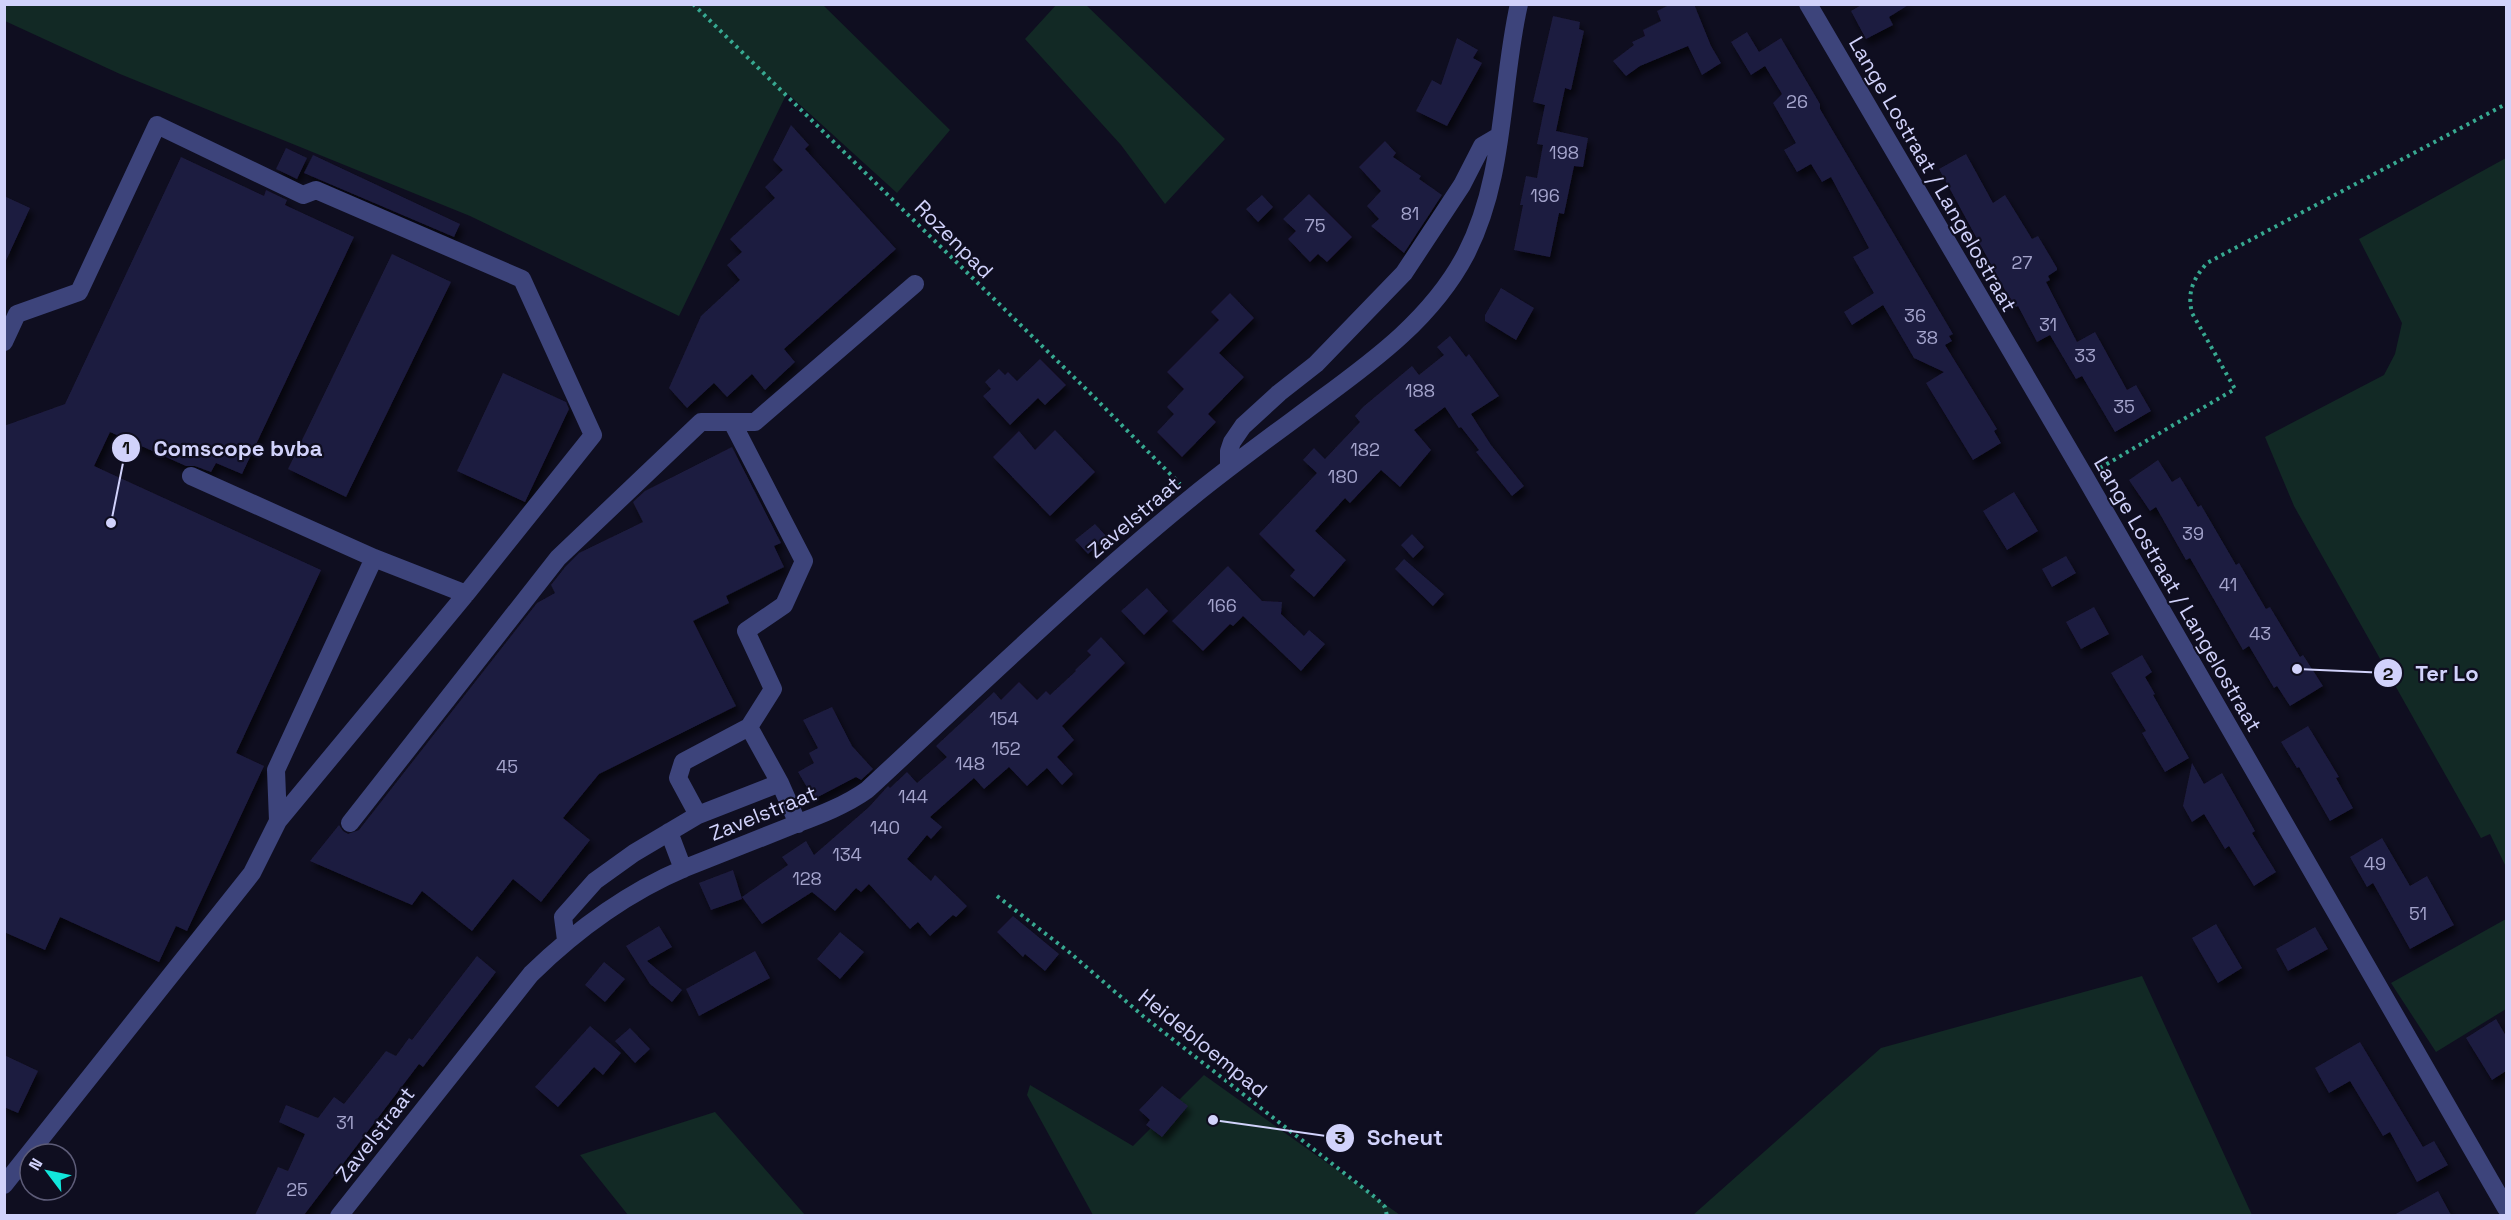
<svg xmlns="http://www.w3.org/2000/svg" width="2511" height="1220" viewBox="0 0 2511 1220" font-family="'Space Grotesk',sans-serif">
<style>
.green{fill:#122925}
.building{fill:#1e1c3f;filter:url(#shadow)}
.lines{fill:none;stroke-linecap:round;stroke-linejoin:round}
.path{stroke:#37a991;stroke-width:4;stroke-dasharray:3 4.5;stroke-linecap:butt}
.minor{stroke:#3d447b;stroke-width:18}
.labels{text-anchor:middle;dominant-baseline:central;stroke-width:4.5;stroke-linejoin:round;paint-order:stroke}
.number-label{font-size:18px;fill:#a4a4cc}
.street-label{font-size:21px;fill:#d1d2fb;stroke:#0f0e20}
.leader{fill:none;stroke:#d1d2fb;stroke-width:2}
.callout-dot{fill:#d1d2fb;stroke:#0f0e20;stroke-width:2}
.mark-label{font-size:18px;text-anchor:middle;font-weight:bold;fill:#111}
.callout-label{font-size:22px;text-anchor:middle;font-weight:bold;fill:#d1d2fb;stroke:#0f0e20;stroke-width:4.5;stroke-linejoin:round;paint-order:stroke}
</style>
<defs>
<filter id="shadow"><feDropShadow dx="3.5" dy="6" stdDeviation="3" flood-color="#0009"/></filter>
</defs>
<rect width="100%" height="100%" fill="#0f0e20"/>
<path class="green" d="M5 4 823 5 950 130 897 193 787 93 679 316 470 216 120 74 5 21Z
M1057 4 1086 5 1225 139 1165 204 1121 145 1025 39Z
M2506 158V867L2490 834 2481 838 2294 506 2265 437 2384 375 2395 354 2402 323 2359 239Z
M2506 919V1009L2436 1052 2391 983Z
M2142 976 2252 1215H1693L1881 1048Z
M1204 1075 1400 1215H1093L1027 1095 1030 1085 1133 1146Z
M715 1112 805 1215H628L580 1155Z"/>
<path class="building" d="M1671 4H1694L1711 46 1721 63 1702 75 1688 46 1640 66 1626 76 1613 61 1634 45 1632 42 1645 36 1643 30 1661 21 1657 11Z
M1863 4H1910L1889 17 1893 25 1866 39 1851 11Z
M1553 16 1580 22 1579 29 1584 31 1571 90 1565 88 1556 131 1588 138 1583 167 1574 166 1564 214 1559 213 1550 257 1514 250 1523 205H1520L1526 176 1537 178 1543 145 1537 144 1545 105 1533 102Z
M1747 32 1759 52 1781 38 1820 104V109L1953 334 1949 336 1952 341 1945 345 1997 429 1994 431 2001 443 1973 460 1926 383 1944 372 1914 358 1883 305 1852 325 1844 312 1874 293 1853 257 1869 248 1831 177 1822 182 1811 164 1797 172 1784 150 1796 143 1773 103 1782 94 1765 66 1751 75 1731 42Z
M1457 38 1478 50 1473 58 1482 63 1447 126 1416 111 1432 80 1441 85Z
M791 125 809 145 805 149 896 249 784 349 795 362 765 390 752 374 727 397 714 383 687 408 669 388 701 316 740 280 727 265 742 252 730 239 775 198 765 187 783 170 773 160Z
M1385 141 1396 153 1393 157 1421 176 1419 179 1442 195 1404 253 1371 226 1379 219 1367 206 1381 191 1359 167Z
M286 148 307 158 297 179 276 169Z
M1966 154 1993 203 2005 195 2032 239 2038 236 2057 268V270L2048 276 2050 280 2046 282 2077 342 2095 332 2127 390 2136 385 2151 411 2115 432 2082 376 2076 379 2050 335 2037 342 2018 306 2016 307 2005 290 1939 169Z
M313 155 460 224 454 237 304 173Z
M181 157 264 196 266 190 287 200 285 205 354 237 242 474 216 463 211 472 195 466H186L110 432 94 466 321 570 236 753 264 766 187 931 176 926 159 962 60 917 45 950 4 932V426L65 404Z
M1309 194 1352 237 1327 262 1318 254 1310 262 1288 239 1296 231 1283 219Z
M1262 195 1273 207 1258 222 1246 209Z
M4 196 30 208 4 265Z
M392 254 451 282 346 497 288 469Z
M1501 288 1534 308 1516 340 1485 321V315Z
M1230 293 1254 318 1219 353 1244 377 1208 414 1216 422 1182 457 1157 432 1174 414 1167 407 1184 389 1167 372 1219 320 1211 312Z
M1450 336 1466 357 1469 354 1499 396 1471 414 1491 445 1524 486 1512 496 1476 452 1479 450 1461 427 1459 428 1445 407 1414 430 1431 450 1400 487 1381 470 1350 503 1345 498 1315 531 1346 560 1314 597 1290 576 1295 570 1259 534 1317 473 1303 460 1314 448 1325 459 1360 422 1355 416 1363 407 1412 366 1419 375 1444 355 1437 347Z
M1040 359 1066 385 1045 405 1038 398 1010 425 983 396 991 389 985 382 999 369 1005 375 1008 372 1017 381Z
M503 373 566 402 569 409 525 502 457 471Z
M1055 430 1095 472 1050 516 993 457 1019 431 1035 450Z
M732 447 781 543 774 546 784 567 726 596 729 603 693 621 736 706 599 774 563 818 590 840 541 902 513 879 472 931 422 891 412 905 310 861 339 825 343 831 348 834 359 830 537 603 555 593 551 585 566 566 579 553 643 522 633 502 645 491Z
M2158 460 2172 482 2180 477 2198 507 2201 505 2236 565 2239 563 2266 609 2270 607 2300 657 2303 655 2323 686 2290 706 2277 686 2274 688 2249 646 2243 650 2190 558 2186 560 2156 507 2150 511 2129 480Z
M2014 492 2038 531 2007 550 1983 511Z
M1095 524 1107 537 1088 554 1075 540Z
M1412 534 1424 547 1413 558 1401 545Z
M2066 556 2076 573 2052 587 2042 569Z
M1404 559 1444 594 1433 606 1395 569Z
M1228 566 1262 601 1282 602 1281 614 1304 636 1309 630 1325 644 1301 671 1243 616 1233 626 1230 624 1203 651 1172 621Z
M1147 588 1168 611 1144 635 1121 611Z
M2094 607 2109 634 2081 649 2066 622Z
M1101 637 1125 663 1062 726 1074 740 1057 757 1073 774 1062 785 1047 768 1027 786 1009 767 984 789 974 778 930 817 942 827 931 839 927 835 907 859 931 881 935 875 967 906 956 917 953 915 930 936 918 922 910 929 869 884 861 892 856 888 835 911 812 892 762 924 742 897 788 865 782 857 806 841 814 855 869 807 888 786 890 788 907 772 917 783 947 757 936 746 994 692 1001 700 1019 682 1037 700 1046 691 1050 695 1076 671 1075 670 1091 655 1087 651Z
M2142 655 2152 672 2145 677 2155 694 2153 695 2189 758 2165 772 2142 733 2146 731 2111 673Z
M832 707 852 746 873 769 861 780 856 777 814 799 798 772 814 763 809 753 818 748 803 720Z
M2308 726 2339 777 2336 778 2353 808 2330 821 2299 767 2297 768 2281 742Z
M2192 763 2204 784 2222 773 2255 831 2252 833 2276 872 2254 886 2229 846 2225 849 2204 814 2192 822 2183 806Z
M2382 838 2410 886 2427 876 2454 925 2410 949 2373 883 2367 887 2350 857Z
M733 870 742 899 711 910 699 883Z
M1013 916 1059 954 1045 971 1025 954 1023 957 997 932Z
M2216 924 2242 968 2218 983 2192 938Z
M659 926 672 947 647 961 682 990 672 1002 650 984 626 946Z
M2315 927 2328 949 2288 971 2276 949Z
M840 932 864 952 840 979 817 959Z
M755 951 770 978 699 1016 686 989Z
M477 956 496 972 423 1067 419 1064 304 1215H255L278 1167 288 1171 305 1134 279 1122 286 1105 318 1118 334 1097 344 1104 386 1051 396 1056 409 1038 412 1040Z
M604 962 625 979 605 1002 585 985Z
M2496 1019 2506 1036V1071L2492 1080 2466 1038Z
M590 1026 621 1053 603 1075 594 1067 558 1107 535 1087Z
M630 1028 650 1049 635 1063 615 1041Z
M2360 1042 2423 1147 2434 1141 2448 1165 2417 1182 2390 1132 2383 1136 2350 1081 2329 1093 2315 1068Z
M4 1055 38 1071 18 1113 4 1107Z
M1162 1086 1188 1106 1162 1137 1146 1125 1150 1120 1139 1110Z
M2438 1191 2451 1215H2394Z"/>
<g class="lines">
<path class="path" d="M693 4 1090 393 1180 484
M2100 468 2235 389 2192 313C2187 292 2193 279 2207 263L2506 104
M997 896 1069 952 1143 1016 1376 1198 1385 1207 1387 1216"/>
<path class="minor" d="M1808 4 2085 477 2506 1208
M4 342 17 314 79 292 157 125 303 195 316 190 522 279 593 435 466 594 278 821 252 873 4 1185
M732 422 804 561 784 605 746 631 773 689 749 727 780 783 798 824
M1229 468V451L1232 442 1243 426 1279 393 1316 364 1404 273 1462 185 1482 146 1499 136
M191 476 374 558 466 594
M749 727 683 762 678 778 698 815 780 783
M278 821 276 770 374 558
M350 823 558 558 701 422H755L915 284
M669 832 683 869
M566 940 563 917 595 881 634 853 698 815
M339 1216 531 974C576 930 626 893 685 868 722 853 759 839 796 824 820 815 846 805 867 790 974 691 1079 589 1192 497 1234 463 1277 432 1320 400 1376 359 1433 317 1466 254 1506 176 1500 88 1519 4"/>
</g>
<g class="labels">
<g class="number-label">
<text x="1797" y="101">26</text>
<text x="1564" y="152">198</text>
<text x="1545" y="195">196</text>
<text x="1410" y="213">81</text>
<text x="1315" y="225">75</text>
<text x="2022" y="262">27</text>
<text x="1915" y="315">36</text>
<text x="2048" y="324">31</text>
<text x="1927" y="337">38</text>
<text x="2085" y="355">33</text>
<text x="1420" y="390">188</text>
<text x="2124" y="406">35</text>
<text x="1365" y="449">182</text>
<text x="1343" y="476">180</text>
<text x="2193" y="533">39</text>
<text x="2228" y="584">41</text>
<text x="1222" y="605">166</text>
<text x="2260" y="633">43</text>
<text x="1004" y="718">154</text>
<text x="1006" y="748">152</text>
<text x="970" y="763">148</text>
<text x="507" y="766">45</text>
<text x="913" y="796">144</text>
<text x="885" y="827">140</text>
<text x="847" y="854">134</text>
<text x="2375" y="863">49</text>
<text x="807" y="878">128</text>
<text x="2418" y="913">51</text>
<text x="345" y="1122">31</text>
<text x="297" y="1189">25</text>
</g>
<g class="street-label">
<text transform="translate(1933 174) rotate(60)">Lange Lostraat / Langelostraat</text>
<text transform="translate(954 239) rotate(45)">Rozenpad</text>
<text transform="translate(1134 517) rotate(-40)">Zavelstraat</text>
<text transform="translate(2178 594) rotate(60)">Lange Lostraat / Langelostraat</text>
<text transform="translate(763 813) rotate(-22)">Zavelstraat</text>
<text transform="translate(1203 1043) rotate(39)">Heidebloempad</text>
<text transform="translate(375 1134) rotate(-52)">Zavelstraat</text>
</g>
</g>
<path class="leader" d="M111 523L126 448M2297 669L2388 673M1213 1120L1340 1138"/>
<g class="callout-dot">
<circle cx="111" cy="523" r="6"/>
<circle cx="2297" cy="669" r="6"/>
<circle cx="1213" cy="1120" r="6"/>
<circle cx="126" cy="448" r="15"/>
<circle cx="2388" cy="673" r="15"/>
<circle cx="1340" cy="1138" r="15"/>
</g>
<g class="mark-label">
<text x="126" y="454">1</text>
<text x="2388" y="680">2</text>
<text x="1340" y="1144">3</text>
</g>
<g class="callout-label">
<text x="238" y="456">Comscope bvba</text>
<text x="2447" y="681">Ter Lo</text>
<text x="1405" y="1145">Scheut</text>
</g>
<rect width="2511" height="1220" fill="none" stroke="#d1d2fb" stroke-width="12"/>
<g transform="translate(48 1172) rotate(302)"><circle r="28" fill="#0f0e20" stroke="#5d5c78" stroke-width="1.5"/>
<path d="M0-4.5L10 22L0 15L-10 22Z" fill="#12e6db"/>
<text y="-9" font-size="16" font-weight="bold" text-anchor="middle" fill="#d1d2fb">N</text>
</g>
</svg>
